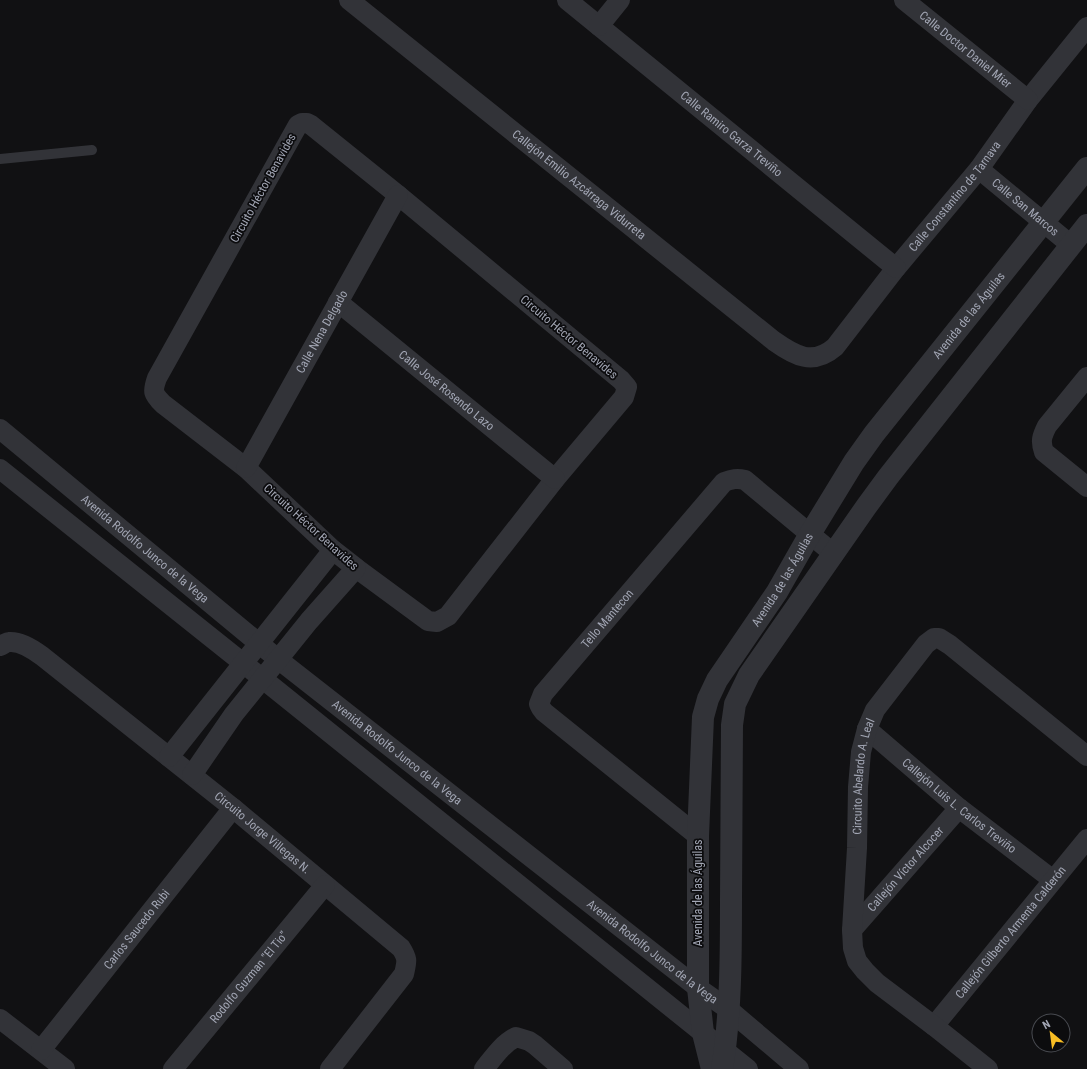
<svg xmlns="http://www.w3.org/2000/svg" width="1087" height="1069" viewBox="0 0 1087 1069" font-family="'Roboto Condensed',sans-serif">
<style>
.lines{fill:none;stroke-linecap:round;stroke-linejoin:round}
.service{stroke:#323338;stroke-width:10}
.minor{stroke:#323338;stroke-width:20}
.tertiary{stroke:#323338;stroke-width:22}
.labels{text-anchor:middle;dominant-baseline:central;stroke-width:3.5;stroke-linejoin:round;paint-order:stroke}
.street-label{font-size:12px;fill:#a2a6b4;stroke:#0c0c0e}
</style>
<rect width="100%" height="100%" fill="#111113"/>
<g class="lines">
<path class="service" d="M0 159 92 150"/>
<g class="minor">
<path id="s1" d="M349 0 774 341C795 356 813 366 835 347L896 268 979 169 1028 100 1087 27"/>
<path id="s2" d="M567 0 896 268"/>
<path id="s3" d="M904 0 1028 100"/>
<path d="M599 26 620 0"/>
<path d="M302 123H307L311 125 398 195 621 380 627 387 624 397 555 479 448 616 437 622 428 621 356 568 333 550 246 468 163 404C153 394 152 392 157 378L294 132 298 125Z"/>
<path id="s4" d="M979 169 1071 245"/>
<path id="s5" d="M338 302 555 479"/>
<path d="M1087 377 1047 426C1042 436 1040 441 1044 452L1087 487"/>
<path id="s6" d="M0 429 279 660 698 988 728 1009 799 1069"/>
<path id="s7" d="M246 468 398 195"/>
<path d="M0 469 243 663 703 1033 748 1069"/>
<path id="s8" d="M0 646C3 645 6 642 9 642 20 641 34 650 42 656L233 808 401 948C408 959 407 961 404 974L330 1069"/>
<path id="s9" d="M867 729 959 808 1053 880"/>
<path d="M169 757 333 550"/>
<path d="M192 775 234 714 309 621 356 568"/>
<path id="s10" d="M698 836 544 712 541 708 539 704 543 694 724 482C732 479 737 478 745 480L834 554"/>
<path id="s11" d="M852 930 959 808"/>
<path d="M0 1019 65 1069"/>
<path id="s12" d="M934 1026 1087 839"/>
<path id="s13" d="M41 1050 233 808"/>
<path id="s14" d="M173 1069 325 885"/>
<path d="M484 1069C493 1058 502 1044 516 1037L529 1041 535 1045 563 1069"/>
<path id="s15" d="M988 1069 934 1026 877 983 865 971 857 961 853 948 852 930 857 848 858 787 861 752 867 729 875 710 926 644 934 638H939L950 645 1087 756"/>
</g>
<g class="tertiary">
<path id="s16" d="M712 1069 703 1033 698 988V836L703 717 708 699 717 680 777 592 810 534 854 462 874 434 1087 168"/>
<path d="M722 1069C731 1014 731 955 731 899 731 841 732 783 732 725L735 704 749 675 866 507 888 477 1087 225"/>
</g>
</g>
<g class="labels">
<g class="street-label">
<text stroke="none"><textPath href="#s3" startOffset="79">Calle Doctor Daniel Mier</textPath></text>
<text stroke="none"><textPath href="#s2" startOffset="212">Calle Ramiro Garza Treviño</textPath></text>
<text stroke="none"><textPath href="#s1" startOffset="295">Callejón Emilio Azcárraga Vidurreta</textPath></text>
<text transform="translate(263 188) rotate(-61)">Circuito Héctor Benavides</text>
<text stroke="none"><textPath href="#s1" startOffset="805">Calle Constantino de Tarnava</textPath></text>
<text stroke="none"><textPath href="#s4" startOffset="60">Calle San Marcos</textPath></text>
<text stroke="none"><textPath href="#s16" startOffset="837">Avenida de las Águilas</textPath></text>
<text stroke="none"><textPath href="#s7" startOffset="156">Calle Nena Delgado</textPath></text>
<text transform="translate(569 337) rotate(40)">Circuito Héctor Benavides</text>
<text stroke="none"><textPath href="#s5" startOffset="140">Calle José Rosendo Lazo</textPath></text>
<text transform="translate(311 527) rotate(42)">Circuito Héctor Benavides</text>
<text stroke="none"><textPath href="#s6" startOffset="188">Avenida Rodolfo Junco de la Vega</textPath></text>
<text stroke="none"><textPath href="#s16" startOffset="513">Avenida de las Águilas</textPath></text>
<text stroke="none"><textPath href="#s10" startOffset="317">Tello Mantecon</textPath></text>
<text stroke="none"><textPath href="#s6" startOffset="512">Avenida Rodolfo Junco de la Vega</textPath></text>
<text stroke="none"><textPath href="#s15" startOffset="356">Circuito Abelardo A. Leal</textPath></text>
<text stroke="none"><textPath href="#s9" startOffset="120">Callejón Luis L. Carlos Treviño</textPath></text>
<text stroke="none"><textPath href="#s8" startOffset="329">Circuito Jorge Villegas N.</textPath></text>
<text stroke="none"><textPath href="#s11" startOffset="81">Callejón Víctor Alcocer</textPath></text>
<text transform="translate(698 893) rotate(-90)">Avenida de las Águilas</text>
<text stroke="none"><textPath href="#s13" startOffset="154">Carlos Saucedo Rubi</textPath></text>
<text stroke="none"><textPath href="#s12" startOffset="121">Callejón Gilberto Armenta Calderón</textPath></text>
<text stroke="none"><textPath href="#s6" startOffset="836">Avenida Rodolfo Junco de la Vega</textPath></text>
<text stroke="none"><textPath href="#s14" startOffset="119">Rodolfo Guzman "El Tio"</textPath></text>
</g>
</g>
<g transform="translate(1051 1033) rotate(331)"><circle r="19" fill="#0c0c0e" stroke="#484a50"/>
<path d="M0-3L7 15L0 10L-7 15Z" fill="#f8bd24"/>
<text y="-6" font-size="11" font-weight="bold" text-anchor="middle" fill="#a2a6b4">N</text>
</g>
</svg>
